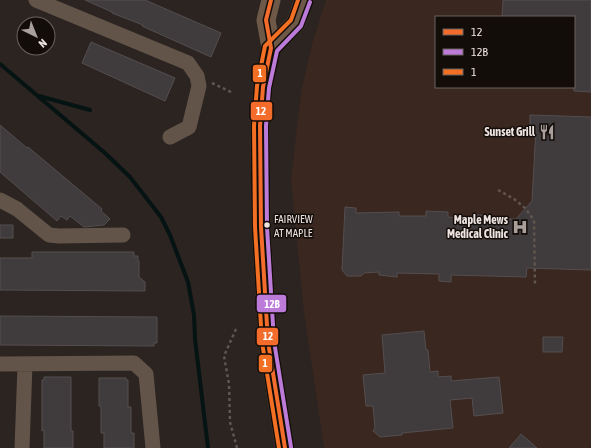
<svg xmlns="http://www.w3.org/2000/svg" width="591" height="448" viewBox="0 0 591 448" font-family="'Asap Condensed',sans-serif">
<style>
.built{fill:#3a271f;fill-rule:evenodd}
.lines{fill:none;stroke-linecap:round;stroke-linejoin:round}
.stream{stroke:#061313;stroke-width:4}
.building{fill:#403b3c;stroke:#544e50}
.path{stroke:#61564f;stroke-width:2.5;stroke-dasharray:3 3;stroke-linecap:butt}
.minor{stroke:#625449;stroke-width:15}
.major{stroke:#6e5948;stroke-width:19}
.bus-1-casing{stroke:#130d0a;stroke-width:7}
.bus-2-casing{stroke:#130d0a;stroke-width:7}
.bus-3-casing{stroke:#130d0a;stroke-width:7}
.bus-1{stroke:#f36c2b;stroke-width:4}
.bus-2{stroke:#bd7bd9;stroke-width:4}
.bus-3{stroke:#f26f23;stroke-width:4}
.bus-dot{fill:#ede3df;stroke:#130d0a;stroke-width:1.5}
.labels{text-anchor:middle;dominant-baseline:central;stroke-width:3;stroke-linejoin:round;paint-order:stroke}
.bus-label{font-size:11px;fill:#ede3df;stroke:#130d0a;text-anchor:start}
.poi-label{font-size:12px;font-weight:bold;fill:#ede3df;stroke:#130d0a;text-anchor:end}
.line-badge{stroke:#130d0a;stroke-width:1.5}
.badge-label{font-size:11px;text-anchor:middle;font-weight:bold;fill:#fff}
</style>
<rect width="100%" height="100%" fill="#2b2421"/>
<path class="built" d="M326 0H591V446L589 448H324L304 313 291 179 301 92 313 41ZM436 17H574V87H436Z"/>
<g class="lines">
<path class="stream" d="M0 64 105 153 130 177 161 217 170 235 188 282 194 315 195 339 208 448
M39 96 90 110"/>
</g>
<path class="building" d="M85 0H145L221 33 211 57 142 26 143 25 112 13V12Z
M503 0H591V92L574 91V17H502Z
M91 42 175 78 165 101 82 63Z
M530 115 591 117V270L527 268 526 277 451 275V282L439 281V274L397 273V277L379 275V272L364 273 361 276H347L342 270 345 207 356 208V213L399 212V216H426V211L448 212V217L474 219V215H491V219H516L532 201 536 128H530Z
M0 125 27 148 28 147 102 209 101 211 110 219 104 225 84 227 70 216 67 220 61 216 57 221 0 172Z
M0 225H13V238H0Z
M32 252H134V256H138V261H139V277L145 282V291L0 290V258H32Z
M0 316 157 317V343H154V346L0 345Z
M424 331 426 350H428L430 372 438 371V377L451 376V381L499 377 503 413 474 416 472 398 450 400 453 428 402 433V435L380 437 373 431 375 428 373 406H366L363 375 385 373 382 335Z
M543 337H563L562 352H543Z
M44 377H71V431H73V448H44V430L42 431V380H44Z
M99 378H126V380H128V407H131V433H134V448H104V433H101V406H99Z
M521 434 537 448H509Z"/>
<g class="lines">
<path class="path" d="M212 83 233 93
M498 190 514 199 525 208 534 220 535 286
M236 329 224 356 229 384 230 422 237 448"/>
<path class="minor" d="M36 0 188 63 197 76 199 86 189 127 170 137
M0 200 17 209 49 235 59 236 123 235
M0 364 134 363 146 374 153 448
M22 448 25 365"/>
<path class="major" d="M271 0 266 20 271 48 263 87 260 126 261 227 268 342 285 448
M271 48 296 23 304 0"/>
<defs>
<path id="bus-1" d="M271 0 266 20 271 48 263 87 260 126 261 227 268 342 285 448"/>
<path id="bus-2" d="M291 447 274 341 267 227 266 126 269 88 277 51 301 26 310 2"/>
<path id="bus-3" d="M279 448 262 342 255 227 254 126 257 86 265 46 291 20 298 0"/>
</defs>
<use href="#bus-1" class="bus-1-casing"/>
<use href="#bus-2" class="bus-2-casing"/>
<use href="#bus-3" class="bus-3-casing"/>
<use href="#bus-1" class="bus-1"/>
<use href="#bus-2" class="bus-2"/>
<use href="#bus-3" class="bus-3"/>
</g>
<defs>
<symbol id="restaurant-bare" viewBox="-9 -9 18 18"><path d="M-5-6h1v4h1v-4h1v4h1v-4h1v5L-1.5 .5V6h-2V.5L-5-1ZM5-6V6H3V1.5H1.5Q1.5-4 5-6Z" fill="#a9a09c" stroke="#130d0a" stroke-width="2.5" paint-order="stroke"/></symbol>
<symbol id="hospital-bare" viewBox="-9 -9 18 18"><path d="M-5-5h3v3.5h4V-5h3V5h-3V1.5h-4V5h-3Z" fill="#a9a09c" stroke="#130d0a" stroke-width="2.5" paint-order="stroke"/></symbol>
</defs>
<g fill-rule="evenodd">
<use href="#restaurant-bare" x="536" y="121" width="22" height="22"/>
<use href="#hospital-bare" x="509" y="216" width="22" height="22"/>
</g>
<circle class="bus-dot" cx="267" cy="225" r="3.5"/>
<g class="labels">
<g class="bus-label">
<text x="274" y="219">FAIRVIEW<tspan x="274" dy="14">AT MAPLE</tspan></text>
</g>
<g class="poi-label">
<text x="535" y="132">Sunset Grill</text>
<text x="508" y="220">Maple Mews<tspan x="508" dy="14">Medical Clinic</tspan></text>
</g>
</g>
<g class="line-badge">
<rect x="252" y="64" width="15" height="19" rx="4" fill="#f26f23"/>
<rect x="250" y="101" width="23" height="20" rx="4" fill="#f36c2b"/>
<rect x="256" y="294" width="31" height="19" rx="4" fill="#bd7bd9"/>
<rect x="256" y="327" width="23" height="19" rx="4" fill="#f36c2b"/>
<rect x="258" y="354" width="15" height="19" rx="4" fill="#f26f23"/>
</g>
<g class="badge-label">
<text x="260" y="77">1</text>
<text x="261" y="115">12</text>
<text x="272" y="308">12B</text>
<text x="268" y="340">12</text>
<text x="265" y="367">1</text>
</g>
<rect x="435" y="16" width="140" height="72" fill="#130d0a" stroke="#6a635f"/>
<rect x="443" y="29" width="20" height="6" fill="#f36c2b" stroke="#6a635f"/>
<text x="471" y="36" font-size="12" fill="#ede3df">12</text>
<rect x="443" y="49" width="20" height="6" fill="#bd7bd9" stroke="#6a635f"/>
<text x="471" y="56" font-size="12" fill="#ede3df">12B</text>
<rect x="443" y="69" width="20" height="6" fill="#f26f23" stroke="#6a635f"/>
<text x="471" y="76" font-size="12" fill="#ede3df">1</text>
<g transform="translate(36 36) rotate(137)"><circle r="19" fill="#130d0a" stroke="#6a635f"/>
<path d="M0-3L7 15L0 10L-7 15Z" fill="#a9a09c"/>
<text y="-6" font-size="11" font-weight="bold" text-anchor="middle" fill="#ede3df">N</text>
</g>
</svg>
